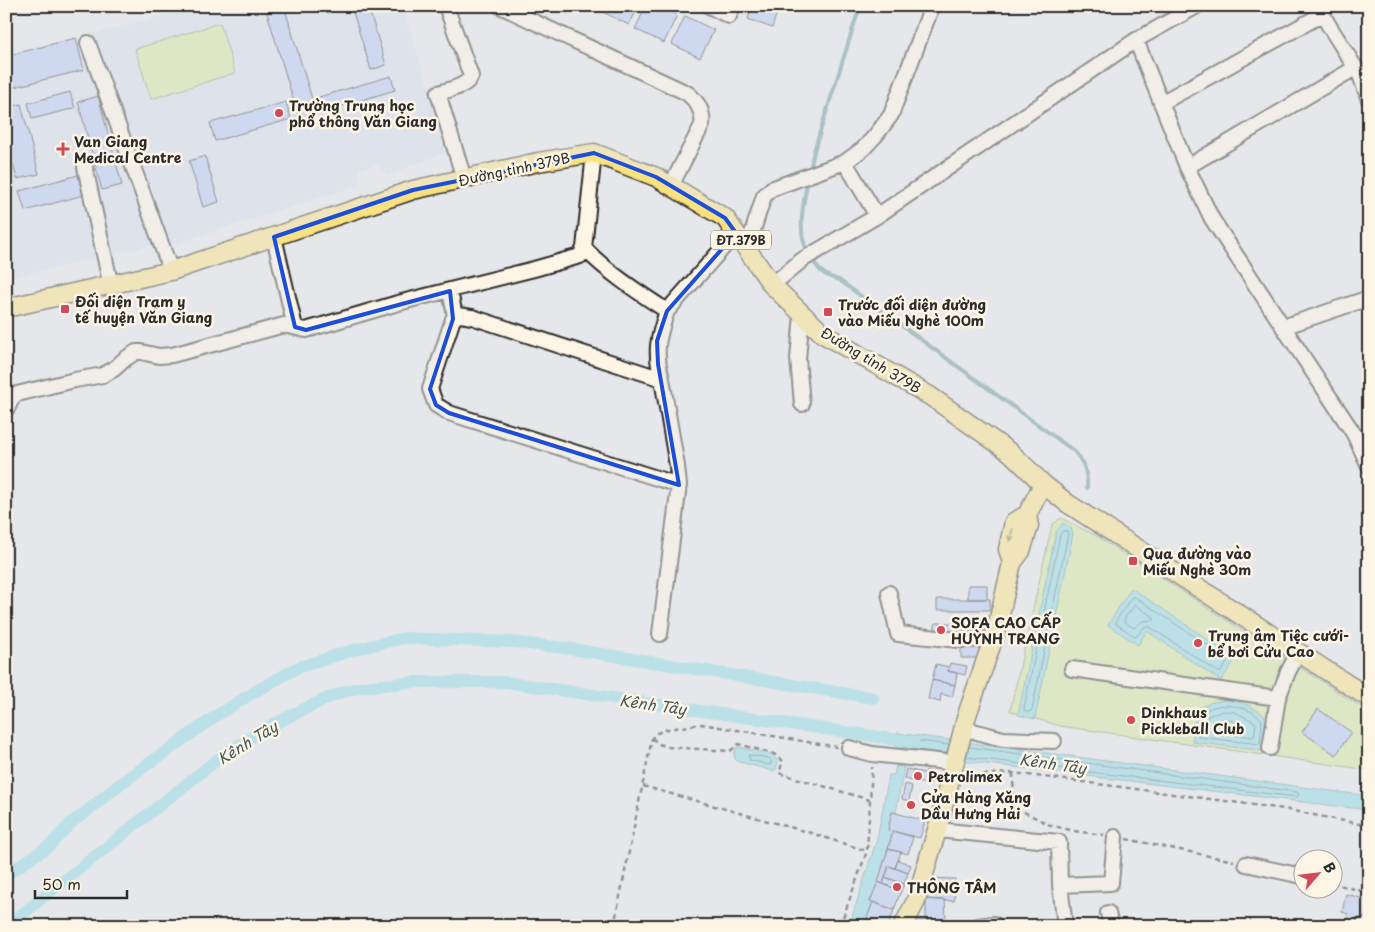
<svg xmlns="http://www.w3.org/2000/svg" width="1375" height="932" viewBox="0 0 1375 932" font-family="'Playpen Sans',sans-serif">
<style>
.built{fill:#d6dded}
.green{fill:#d3e79b;stroke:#7f8963}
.water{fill:#88d8e4;stroke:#63939a}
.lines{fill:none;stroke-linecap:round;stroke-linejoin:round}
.shore{stroke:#507075;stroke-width:1}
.stream{stroke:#63939a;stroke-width:4}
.canal{stroke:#88d8e4;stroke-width:12}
.building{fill:#b2c6f5;stroke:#2b2b2b}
.minor-casing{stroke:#2b2b2b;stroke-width:18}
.major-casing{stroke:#2b2b2b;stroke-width:21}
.path{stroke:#2b2b2b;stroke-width:2.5;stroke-dasharray:5 4;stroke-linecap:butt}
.minor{stroke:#fcf5e5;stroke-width:14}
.major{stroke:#fae180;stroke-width:18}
.oneway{fill:#928656}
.marked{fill:none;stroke:#1d4ed8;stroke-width:4;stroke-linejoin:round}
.poi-dot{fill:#d1495b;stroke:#fcf5e5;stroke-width:2}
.labels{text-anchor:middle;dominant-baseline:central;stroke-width:5;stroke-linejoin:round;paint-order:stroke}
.shield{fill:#fcf5e5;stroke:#6a6863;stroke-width:1}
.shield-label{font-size:12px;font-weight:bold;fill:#2b2b2b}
.poi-label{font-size:14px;font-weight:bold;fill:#2b2b2b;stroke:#fcf5e5;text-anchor:start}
.street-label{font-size:14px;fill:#2b2b2b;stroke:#fcf5e5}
.water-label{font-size:15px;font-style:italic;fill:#425659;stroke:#fcf5e5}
</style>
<rect width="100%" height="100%" fill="#e6e7ea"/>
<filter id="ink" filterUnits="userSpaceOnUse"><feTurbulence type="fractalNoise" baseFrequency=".02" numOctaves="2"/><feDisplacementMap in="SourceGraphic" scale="10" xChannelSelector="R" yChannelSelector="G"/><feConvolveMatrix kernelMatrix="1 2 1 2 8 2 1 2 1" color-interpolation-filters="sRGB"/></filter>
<g filter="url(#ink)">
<path class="built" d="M199 6H402L450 150 387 176 376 164 359 170 360 185 167 247 108 76 92 34Z
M80 36 155 245 6 279V53Z"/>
<path class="green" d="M220 23 235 73 151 99 135 49Z
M1061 518 1098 537 1369 712V770L1060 726 1010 711 1052 525Z"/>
<path class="water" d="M1063 523 1071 528 1073 534 1035 719 1018 715 1056 532Z
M1131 588 1236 658 1221 681 1147 631 1138 645 1108 625Z
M1225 700C1242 701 1257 707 1268 720L1264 751 1192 742 1197 709 1212 702Z
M897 733 1369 796V810L946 759 895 750Z
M738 747 772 754 778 761 776 769 773 771 736 761 734 755 736 748Z
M896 766 904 767 896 813 892 812 888 830 893 831 878 882 870 901 873 902 864 926H849L877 839 889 775H894Z"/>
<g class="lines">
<path class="shore" d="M1063 531H1067L1068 534 1032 710 1029 712 1025 711 1024 708 1060 535Z
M1132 597H1135L1227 658 1228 661 1221 672H1218L1150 627H1144L1136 637 1116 624V621Z
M1135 605 1154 617V620L1143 621 1134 628 1125 623 1124 620Z
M1225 705C1239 706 1253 710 1262 720L1260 744 1198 737 1202 712 1213 707Z
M1225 711 1235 712 1255 722 1256 724 1254 737 1206 731 1208 716Z
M1226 719 1244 724 1246 728 1243 729 1214 724 1215 721Z
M937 753 902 747 901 745V740L904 739 949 745
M749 755 769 758 772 763 769 765 750 760Z
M966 757 1297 797 1299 795 1297 792 969 747"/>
<path class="stream" d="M810 171 814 151 860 6
M808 252C796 230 804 202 808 178
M812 258C818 271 825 276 839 280L1074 451C1084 463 1088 472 1087 488"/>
<path class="canal" d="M6 875 49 846 73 821 81 816 120 784 216 716 256 691 297 668 353 650 404 638 512 642 572 649 873 698
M7 926 222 756 260 731 323 700 343 692 362 687 415 682H505L913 742"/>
</g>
<path class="building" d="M265 6H284L312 99 391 76 395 90 299 119Z
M351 6H368L386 65 371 70Z
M603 6H639L629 25 601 11Z
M646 6H660L677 15 664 43 635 29Z
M752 6H779L772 28 748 19Z
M685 16 714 30 700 58 672 44Z
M76 38 84 70 6 89V56Z
M70 92 75 108 32 119 28 103Z
M98 96 122 185 102 190 78 102Z
M286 102 291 119 215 141 210 123Z
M21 104 39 174 17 179 6 138V108Z
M205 156 219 202 203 207 189 161Z
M78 175 84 195 25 211 19 191Z
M968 585H987V599H968Z
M937 599H990V610H937Z
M935 623H983L982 638 935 637Z
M961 642H979V658H961Z
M950 663 967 666 965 675 948 671Z
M936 664 949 667 948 671 957 673 955 685 932 680Z
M932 680 955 685 952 697 941 694 940 702 928 699Z
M1318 709 1351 732 1336 755 1302 732Z
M906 769 925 773 926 770 933 772 930 785 904 779Z
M905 784 912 786 909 801 902 799Z
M892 812 925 821 920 838 888 830Z
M893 831 913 837 908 854 888 849Z
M888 849 901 852 895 868 889 866 883 884 878 882Z
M898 860 911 865 908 873 895 868Z
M889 866 908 873 904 884 885 877Z
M885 877 904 884 901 891 883 884Z
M927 878 955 879 954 901 921 899Z
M878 882 901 891 894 910 870 901Z
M1346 894 1369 900V923L1348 925V914L1342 912Z
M926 899 945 900 946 920 926 921Z
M873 902 894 910 888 926H864Z
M944 920V926H915V921Z"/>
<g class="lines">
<defs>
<path id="minor" d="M446 6 471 76C467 87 448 90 438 93L464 179
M500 6 687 93C698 102 704 112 702 125L671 186
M709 6 729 16 733 6
M1319 7 1328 24 1360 75 1369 100
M1136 40 1187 167 1212 219 1354 434 1369 466
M88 43 171 271
M1161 103 1323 14
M85 167 111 286
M1187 167 1355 68
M877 216 845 162 863 149 876 135 891 115 932 6
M274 237 295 327
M584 248C608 273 638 292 667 311 658 338 654 351 662 379
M747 249 764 196 771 189 845 162
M772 285 802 260 877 216 1136 40 1197 6
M450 291 455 316
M667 311 736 233
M1283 327 1369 298
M802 404 798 359 802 314
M8 407 12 398 17 394 75 380 103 375 114 369 125 359 136 352H141L159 356 172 355 284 325 306 330 398 303 534 269 580 256 584 248 594 153
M889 593 898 634 959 640 992 639
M660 634 679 485 677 466 662 379 472 317C465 316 458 313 453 319L430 389 436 405 449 413 679 485
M1072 669 1278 698 1288 672 1298 653
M973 731 1003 739 1054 741
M849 748 872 754 956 763
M1270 748 1278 698
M937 830 1059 842 1060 885 1065 926
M1246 864 1302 876
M1060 885 1111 883 1115 837
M1108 913 1111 926
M978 926 994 924
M1363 926 1369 925"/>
<path id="major" d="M6 308 171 271 413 190 538 162 594 153 656 177 725 218 772 285 823 334 930 396 1011 453 1043 484 1067 503 1369 698
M1012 563 1008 549 1014 522 1027 515 1043 484
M903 926 916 901 937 830 967 715 996 631 1012 563 1021 551 1029 526 1027 515"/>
</defs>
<use href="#minor" class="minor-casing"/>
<use href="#major" class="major-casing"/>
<path class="path" d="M652 738 659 744 668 747 730 751 739 744 774 754 783 761 779 773 870 800
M965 773 973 775 1013 773 1121 787 1284 809 1369 826
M1013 773 1014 807 1050 825 1074 831 1104 835
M643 786 811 833 867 851
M1126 839 1234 861
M1332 883 1369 893
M614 926 652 738 657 733 668 729 702 724 837 747
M840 926 867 851 872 767"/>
<use href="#minor" class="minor"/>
<use href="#major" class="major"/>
</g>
<defs><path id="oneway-solid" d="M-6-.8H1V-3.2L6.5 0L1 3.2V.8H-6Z" transform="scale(1.25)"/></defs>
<use class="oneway" href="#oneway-solid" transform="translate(1011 535) rotate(104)"/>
</g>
<path d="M0 0H1375V932H0ZM594 153 656 177 725 218 736 233 667 311 657 341 658 364 679 485 449 413 436 405 430 389 453 319 450 291 306 330 295 327 274 237 413 190Z" fill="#e6e7ea" fill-opacity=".55" fill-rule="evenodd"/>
<path class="marked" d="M594 153 656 177 725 218 736 233 667 311 657 341 658 364 679 485 449 413 436 405 430 389 453 319 450 291 306 330 295 327 274 237 413 190Z"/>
<g class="poi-dot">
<circle cx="279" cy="113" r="5"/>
<path d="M60.5 141.5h5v5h5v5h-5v5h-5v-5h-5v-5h5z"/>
<rect x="60" y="304" width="10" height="10" rx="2.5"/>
<rect x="823" y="307" width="10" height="10" rx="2.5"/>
<rect x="1128" y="556" width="10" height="10" rx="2.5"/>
<circle cx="941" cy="630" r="5"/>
<circle cx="1198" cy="643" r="5"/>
<circle cx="1131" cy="720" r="5"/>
<circle cx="918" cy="776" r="5"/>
<circle cx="911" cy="805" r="5"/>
<circle cx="897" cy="887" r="5"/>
</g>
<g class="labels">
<rect class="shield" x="711" y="230.5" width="60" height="19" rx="4"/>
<g class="shield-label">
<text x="741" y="240">ĐT.379B</text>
</g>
<g class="poi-label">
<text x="289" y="105">Trường Trung học<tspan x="289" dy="16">phổ thông Văn Giang</tspan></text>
<text x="74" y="141">Van Giang<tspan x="74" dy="16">Medical Centre</tspan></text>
<text x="75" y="301">Đối diện Trạm y<tspan x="75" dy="16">tế huyện Văn Giang</tspan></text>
<text x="838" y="304">Trước đối diện đường<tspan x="838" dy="16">vào Miếu Nghè 100m</tspan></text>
<text x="1143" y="553">Qua đường vào<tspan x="1143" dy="16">Miếu Nghè 30m</tspan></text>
<text x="951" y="622">SOFA CAO CẤP<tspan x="951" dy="16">HUỲNH TRANG</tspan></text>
<text x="1208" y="635">Trung âm Tiệc cưới-<tspan x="1208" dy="16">bể bơi Cửu Cao</tspan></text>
<text x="1141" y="712">Dinkhaus<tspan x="1141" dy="16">Pickleball Club</tspan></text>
<text x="928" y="776">Petrolimex</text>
<text x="921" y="797">Cửa Hàng Xăng<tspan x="921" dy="16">Dầu Hưng Hải</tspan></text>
<text x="907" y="887">THÔNG TÂM</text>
</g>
<g class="street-label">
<text transform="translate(514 169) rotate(-12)">Đường tỉnh 379B</text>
<text transform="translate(871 360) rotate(31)">Đường tỉnh 379B</text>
</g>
<g class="water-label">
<text transform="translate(653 704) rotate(8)">Kênh Tây</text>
<text transform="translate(247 742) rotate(-32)">Kênh Tây</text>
<text transform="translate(1053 763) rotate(8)">Kênh Tây</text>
</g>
</g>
<rect width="1375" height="932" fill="none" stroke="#fcf5e5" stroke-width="25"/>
<rect x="12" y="12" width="1350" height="907" fill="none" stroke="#2b2b2b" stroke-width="2" filter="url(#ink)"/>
<g transform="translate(1318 874) rotate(62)"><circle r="24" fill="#fcf5e5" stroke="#a8a49b"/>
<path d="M0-4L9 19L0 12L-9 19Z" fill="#d1495b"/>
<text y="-8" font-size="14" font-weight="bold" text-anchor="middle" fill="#2b2b2b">B</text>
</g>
<path d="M35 890v8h92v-8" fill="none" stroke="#2b2b2b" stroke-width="2.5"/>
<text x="42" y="890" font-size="15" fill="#2b2b2b" stroke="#fcf5e5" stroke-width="4" paint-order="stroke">50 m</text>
</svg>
